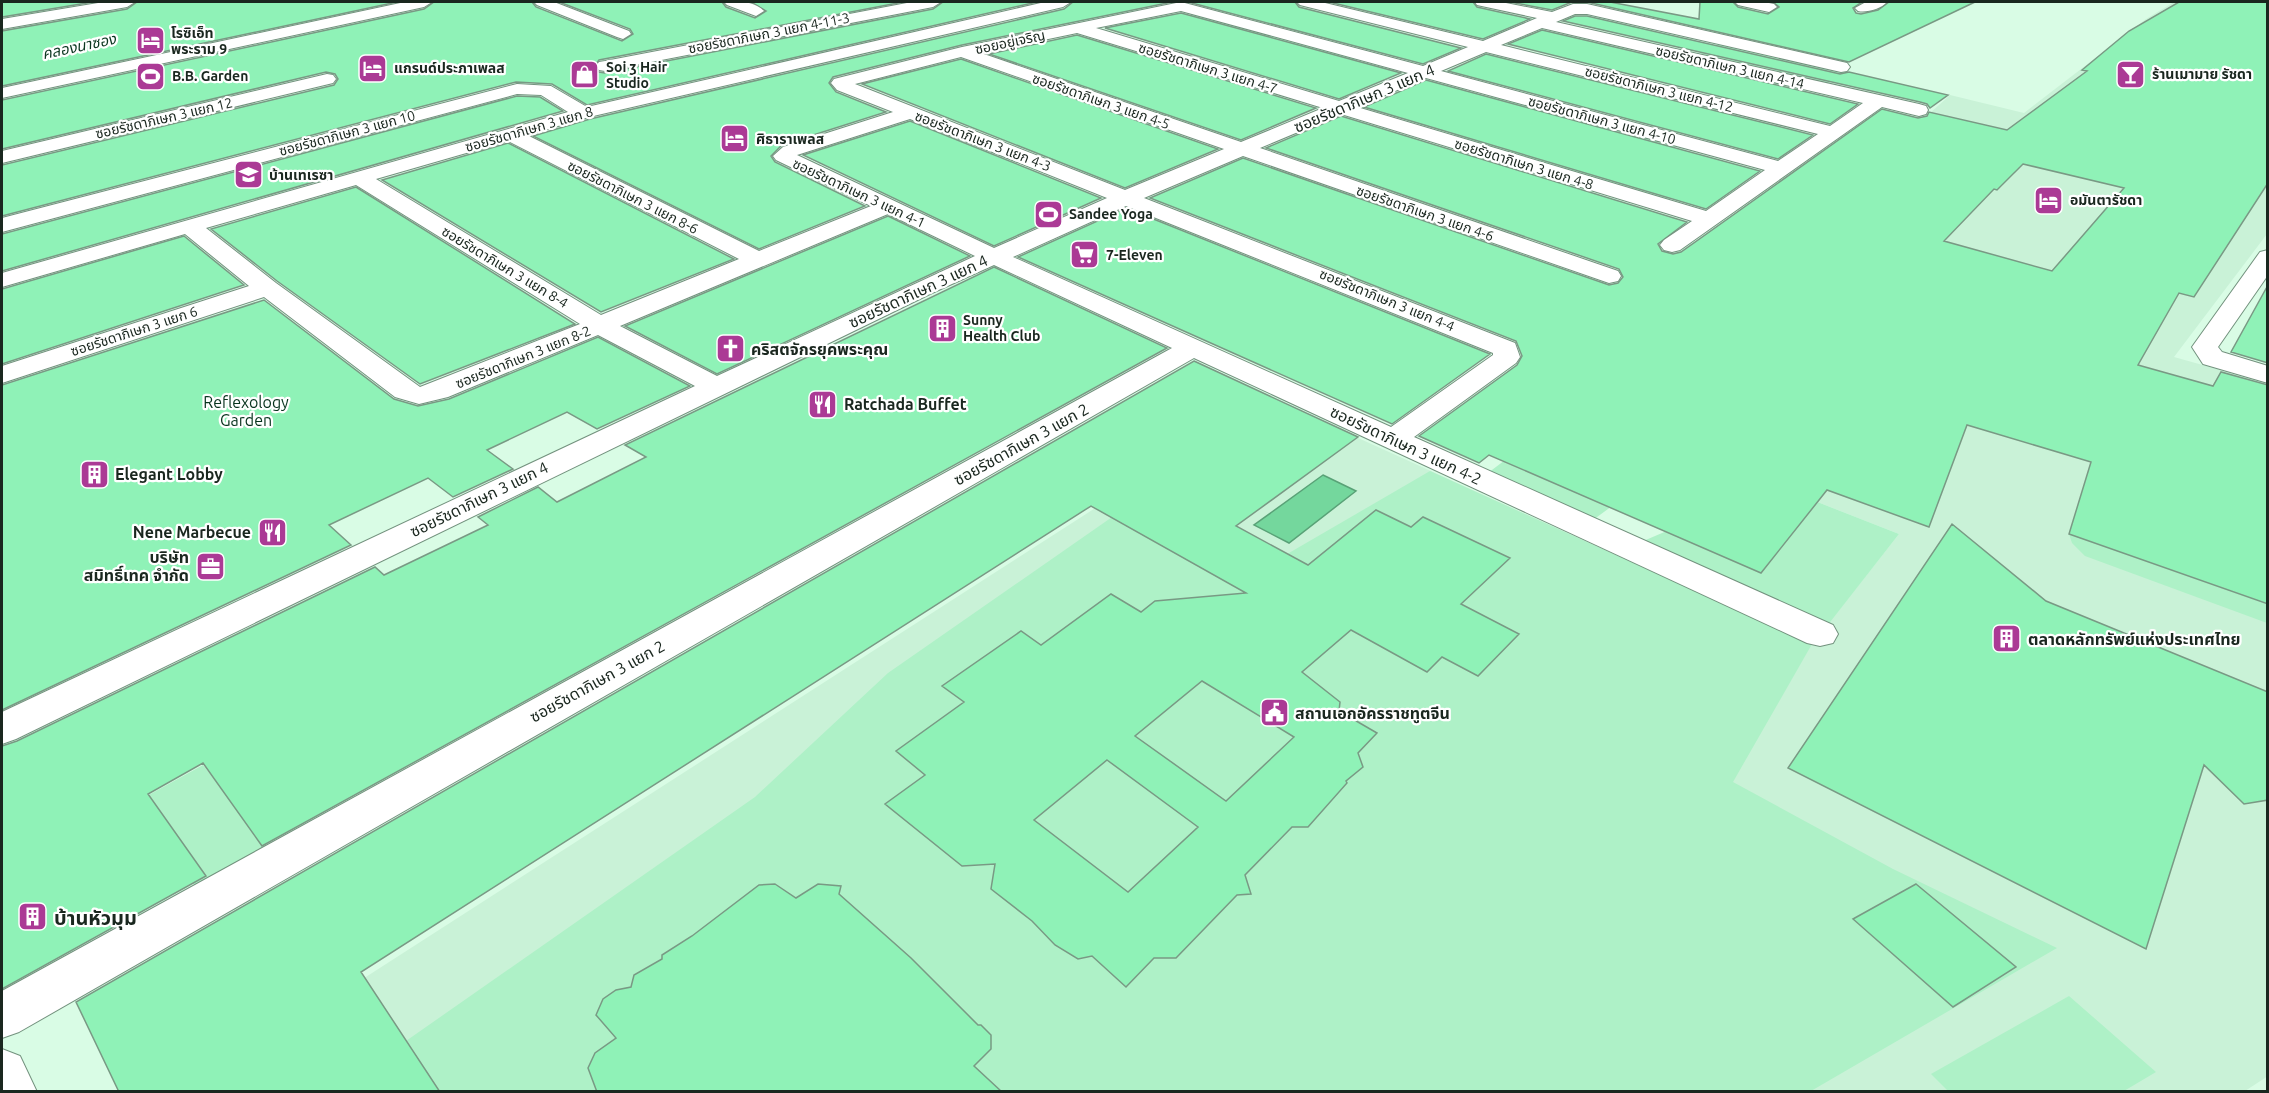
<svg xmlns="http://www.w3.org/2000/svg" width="2269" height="1093" viewBox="0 0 2269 1093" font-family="Ubuntu,'Noto Sans Thai',sans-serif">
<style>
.built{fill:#c9f2d7}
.green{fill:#aef1c7}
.water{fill:#74d79d;stroke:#59a277;stroke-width:1.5}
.building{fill:#8ff2b7;stroke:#799984;stroke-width:1.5;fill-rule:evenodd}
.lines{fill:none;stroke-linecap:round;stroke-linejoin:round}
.street-casing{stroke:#73927e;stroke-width:2}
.street{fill:#fff;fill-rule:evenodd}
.labels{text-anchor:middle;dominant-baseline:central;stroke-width:4.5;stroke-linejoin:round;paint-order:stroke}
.far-poi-label{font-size:14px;font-weight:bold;fill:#1a271f;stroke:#fff;text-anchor:start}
.far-street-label{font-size:14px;fill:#1a271f;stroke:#fff}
.far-water-label{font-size:15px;font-style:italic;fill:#0c3721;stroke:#fff}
.street-label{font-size:16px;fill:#1a271f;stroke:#fff}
.poi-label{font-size:16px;font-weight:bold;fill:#1a271f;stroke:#fff;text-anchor:start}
.park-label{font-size:16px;fill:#07331d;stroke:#fff}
.near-poi-label{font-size:20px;font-weight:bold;fill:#1a271f;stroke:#fff;text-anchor:start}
</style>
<rect width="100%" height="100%" fill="#d9fce5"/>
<path class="built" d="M2174 2H2267V234L2174 357 2267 383 2268 1076 2245 1091 187 1092 1268 397 1812 644 1899 534 1575 407 1665 262 1686 242 1767 261 1950 95 2024 113 2146 19Z"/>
<path class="green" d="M1198 13 1359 58 1347 63 1183 18Z
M1724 42 1849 70 1824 86 1696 56Z
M1495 95 1680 143 1666 152 1481 102Z
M1463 130 1679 194 1666 202 1449 137Z
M1575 407 1899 534 1827 626 1641 542 1723 507 1623 498 1593 520 1484 476Z
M1430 471 1812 644 1733 782 1893 869 2057 948 1811 1091 333 1092 755 797 888 673 1115 515 1253 574Z
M2069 534 2267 604V623L2085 556 2072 543Z
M203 765 271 851 200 893 136 802Z
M2069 996 2156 1072 2124 1091H1948L1931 1074Z"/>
<path class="water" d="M1323 475 1356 491 1289 543 1254 525Z"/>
<path class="building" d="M2 2H93L2 17Z
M137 2H397L2 86V31L127 9Z
M434 2H532L536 7 622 41 633 34 630 29 559 2H722L726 7 755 18 766 11 751 2H903L599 60 594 67 599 72 605 73 933 9 943 2H1037L587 105 552 84 516 82 2 216V165L334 85 338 79 335 74 326 72 2 149V100L424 9Z
M1073 2H1172L962 45 833 77 829 83 836 92 886 112 782 145 771 156 775 162 865 206 759 249 533 136 590 119 1064 9Z
M1188 2H1295L1299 7 1461 48 1423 64Z
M1329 2H1473L1477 7 1530 19 1483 39Z
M1510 2H1610L1699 19 1700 2H1733L1738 7 1768 14 1779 7 1773 2H1862L1853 8 1856 13 1861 14 1878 10 1889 2H1975L1849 62 1587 2H1572L1552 10Z
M2179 2H2268V183L2194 297 2179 293 2138 365 2213 386 2221 372 2268 385V604L2069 534 2091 462 1967 425 1929 527 1827 490 1761 573 1489 455 1479 463 1419 436 1517 365 1522 356 1516 341 1150 198 1243 158 1609 285 1618 283 1623 277 1619 269 1266 148 1341 116 1687 222 1658 244 1662 251 1673 254 1681 252 1882 109 1918 118 1927 116 1929 112 2007 130 2087 71 2082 70 2129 31ZM2023 164 2124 188 2052 271 1944 241 1994 189 1997 190Z
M1181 13 1401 73 1339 99 1105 28Z
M1575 16H1587L1840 74 1849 72 1948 95 1930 108 1927 104 1920 102 1563 21Z
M1542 30 1858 104 1830 124 1508 44Z
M1077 35 1316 108 1241 140 989 54Z
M1486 54 1813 135 1778 159 1448 71Z
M961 59 1218 149 1125 188 862 84Z
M1426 80 1760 171 1706 209 1364 107Z
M517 96 540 97 563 111 2 271V234Z
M910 121 1101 198 994 246 803 155Z
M508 143 734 259 601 312 382 180Z
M356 187 575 324 420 384 277 281 211 229Z
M1126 208 1490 354 1392 424 1018 257Z
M888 216 970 256 717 374 625 326Z
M184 236 244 285 2 364V289Z
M994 267 1167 348 262 846 203 763 148 794 206 876 2 989V746L17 741 375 567 384 575 488 525 478 517 538 487 557 502 646 457 625 445Z
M2268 285V363L2231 352Z
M264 300 394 399 418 406 449 399 598 337 690 386 597 429 567 412 487 450 513 469 453 497 428 478 329 525 351 545 2 710V385Z
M1194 361 1358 437 1236 526 1308 565 1376 510 1411 527 1423 517 1510 558 1461 604 1519 634 1478 676 1442 657 1427 672 1351 630 1302 672 1340 702 1339 711 1377 733 1358 753 1363 767 1346 781 1347 783 1308 827H1292L1245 875 1251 894 1237 895 1176 958H1154L1126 987 1092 956 1078 959 1055 945 1032 921 991 889 995 864 962 866 885 804 925 775 896 751 964 702 942 686 1021 631 1041 645 1111 594 1141 612 1155 601 1246 593 1091 506 361 972 440 1092H119L76 1002ZM1202 681 1294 737 1226 801 1135 736ZM1107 760 1198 827 1128 892 1034 820Z
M1952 524 2046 601 2268 692V800L2244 804 2204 765 2146 949 1788 768Z
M775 884 796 898 818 884 841 886 839 894 911 958 978 1025H981L991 1035V1049L974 1066 1002 1092H597L588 1068 595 1053 616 1038 596 1015 603 999 616 990 631 987 634 975 662 959V955L692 936 759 885Z
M1916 884 2016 967 1953 1007 1853 919Z"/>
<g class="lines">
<defs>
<path id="street" d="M104 2H135L127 7 2 29V19Z
M405 2H432L424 7 2 98V88Z
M534 2H554L629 31 631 34 623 39 617 37 537 5Z
M724 2C737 1 754 1 764 11L756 16 727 5Z
M912 2H941L933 7 605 71 599 70 596 66 599 62 605 61Z
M1045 2H1071L1063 7 589 117 527 135 759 251 871 206 776 160 773 156 783 147 893 112 837 90 831 83 834 79 962 47 1181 2 1423 66 1468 47 1300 5 1297 2H1321L1483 41 1537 18 1477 5 1475 2H1501L1552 12 1573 4H1587L1847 63 1850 67 1847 71 1841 72 1587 14H1575L1556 22 1919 104 1926 106 1928 110 1926 114 1919 116 1882 107 1680 250 1672 252 1664 250 1660 245 1664 240 1692 221 1341 114 1260 148 1618 271 1621 276 1618 281 1609 283 1243 156 1144 198 1515 343 1520 357 1516 363 1414 437 1833 625 1838 634 1833 643 1820 646 1807 643 1194 358 19 1032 2 1038V991L1172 348 994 265 932 293 16 739 2 744V712L695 386 598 335 448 397 419 404 395 397 264 297 2 383V366L249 286 185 234 2 287V273L568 112 541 95 517 94 2 232V218L517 84 551 86 587 107ZM1181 11 1408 73 1339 101 1096 28ZM1542 28 1863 103 1830 126 1501 45ZM1077 33 1323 108 1241 142 981 53ZM1486 52 1818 134 1778 161 1441 71ZM961 57 1224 149 1125 190 855 84ZM1426 78 1765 170 1706 211 1357 107ZM910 119 1107 198 994 248 797 155ZM508 141 739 259 601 315 376 179ZM356 185 580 324 420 387 276 283 206 228ZM1126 206 1493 353V355L1391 427 1013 257ZM888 214 975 256 717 376 620 326Z
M1735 2H1764L1774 4 1777 7 1769 12 1738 5Z
M1866 2H1887C1881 9 1866 13 1858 11L1855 8Z
M327 74 333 75 336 79 333 83 2 163V151Z
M2268 250V275L2218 347 2222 352 2268 366V383L2203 364 2192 347 2260 252Z
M2 1049 20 1056 37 1092H2Z"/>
</defs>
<use href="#street" class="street-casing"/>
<use href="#street" class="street"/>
</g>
<defs>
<symbol id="hotel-square" viewBox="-11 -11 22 22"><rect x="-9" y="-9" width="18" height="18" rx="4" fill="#ab3a95" stroke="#fff"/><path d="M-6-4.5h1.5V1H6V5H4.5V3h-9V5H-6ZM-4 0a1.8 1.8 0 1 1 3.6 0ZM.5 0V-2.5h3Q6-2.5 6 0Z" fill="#fff"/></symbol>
<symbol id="bar-square" viewBox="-11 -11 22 22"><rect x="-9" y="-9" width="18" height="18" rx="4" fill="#ab3a95" stroke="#fff"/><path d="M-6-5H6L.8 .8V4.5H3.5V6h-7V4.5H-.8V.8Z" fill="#fff"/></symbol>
<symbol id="shop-square" viewBox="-11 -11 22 22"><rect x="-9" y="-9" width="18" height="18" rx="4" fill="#ab3a95" stroke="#fff"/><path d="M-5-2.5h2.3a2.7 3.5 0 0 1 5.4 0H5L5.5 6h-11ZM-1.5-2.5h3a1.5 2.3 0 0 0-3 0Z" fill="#fff"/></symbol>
<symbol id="stadium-square" viewBox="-11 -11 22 22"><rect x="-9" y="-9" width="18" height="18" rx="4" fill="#ab3a95" stroke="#fff"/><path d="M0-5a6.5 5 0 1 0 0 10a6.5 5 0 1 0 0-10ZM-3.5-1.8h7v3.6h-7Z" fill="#fff"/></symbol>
<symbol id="school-square" viewBox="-11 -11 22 22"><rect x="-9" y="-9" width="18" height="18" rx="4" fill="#ab3a95" stroke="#fff"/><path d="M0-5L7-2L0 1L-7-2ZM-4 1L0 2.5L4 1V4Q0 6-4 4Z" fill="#fff"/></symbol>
<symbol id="supermarket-square" viewBox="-11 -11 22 22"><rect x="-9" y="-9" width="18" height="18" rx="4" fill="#ab3a95" stroke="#fff"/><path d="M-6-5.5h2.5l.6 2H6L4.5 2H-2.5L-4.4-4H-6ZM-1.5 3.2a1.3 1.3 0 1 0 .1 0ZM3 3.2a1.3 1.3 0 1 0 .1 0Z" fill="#fff"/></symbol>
<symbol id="building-square" viewBox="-11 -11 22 22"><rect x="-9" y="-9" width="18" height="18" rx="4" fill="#ab3a95" stroke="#fff"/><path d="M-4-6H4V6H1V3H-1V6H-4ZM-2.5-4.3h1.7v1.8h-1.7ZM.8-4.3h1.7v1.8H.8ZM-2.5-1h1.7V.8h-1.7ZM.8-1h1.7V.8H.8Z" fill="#fff"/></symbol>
<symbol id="church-square" viewBox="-11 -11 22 22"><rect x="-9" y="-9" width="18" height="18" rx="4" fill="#ab3a95" stroke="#fff"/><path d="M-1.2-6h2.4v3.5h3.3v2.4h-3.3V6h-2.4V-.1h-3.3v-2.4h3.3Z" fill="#fff"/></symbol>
<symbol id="restaurant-square" viewBox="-11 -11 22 22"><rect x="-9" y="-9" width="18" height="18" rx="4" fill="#ab3a95" stroke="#fff"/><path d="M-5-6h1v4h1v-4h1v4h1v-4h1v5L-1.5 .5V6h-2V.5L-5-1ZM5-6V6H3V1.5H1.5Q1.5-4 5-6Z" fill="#fff"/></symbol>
<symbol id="office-square" viewBox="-11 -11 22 22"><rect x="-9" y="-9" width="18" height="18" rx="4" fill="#ab3a95" stroke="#fff"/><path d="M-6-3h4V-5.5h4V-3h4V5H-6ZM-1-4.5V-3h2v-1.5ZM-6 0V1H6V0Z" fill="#fff"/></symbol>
<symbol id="civic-square" viewBox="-11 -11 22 22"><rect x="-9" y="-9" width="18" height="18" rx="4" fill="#ab3a95" stroke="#fff"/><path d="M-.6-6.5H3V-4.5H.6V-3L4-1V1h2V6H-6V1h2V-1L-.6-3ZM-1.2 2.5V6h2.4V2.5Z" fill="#fff"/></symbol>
</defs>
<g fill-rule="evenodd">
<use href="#hotel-square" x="134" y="24" width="33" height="33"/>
<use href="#hotel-square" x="356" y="52" width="33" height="33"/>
<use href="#bar-square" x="2114" y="58" width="33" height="33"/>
<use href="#shop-square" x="568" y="58" width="33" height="33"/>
<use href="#stadium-square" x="134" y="60" width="33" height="33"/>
<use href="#hotel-square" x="718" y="122" width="33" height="33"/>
<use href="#school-square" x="232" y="158" width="33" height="33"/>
<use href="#hotel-square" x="2032" y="184" width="33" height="33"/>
<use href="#stadium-square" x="1032" y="198" width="33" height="33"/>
<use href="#supermarket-square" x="1068" y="238" width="33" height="33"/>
<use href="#building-square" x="926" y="312" width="33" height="33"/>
<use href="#church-square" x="714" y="332" width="33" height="33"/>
<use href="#restaurant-square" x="806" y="388" width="33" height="33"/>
<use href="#building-square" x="78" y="458" width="33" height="33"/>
<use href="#restaurant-square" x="256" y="516" width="33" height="33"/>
<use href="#office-square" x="194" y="550" width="33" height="33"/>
<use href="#building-square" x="1990" y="622" width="33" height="33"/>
<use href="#civic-square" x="1258" y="696" width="33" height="33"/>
<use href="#building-square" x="16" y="900" width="33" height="33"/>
</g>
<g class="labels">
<g class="far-poi-label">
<text x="171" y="33">โรซิเอ็ท<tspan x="171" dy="16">พระราม 9</tspan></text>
<text x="606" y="67">Soi ʒ Hair<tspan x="606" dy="16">Studio</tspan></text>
<text x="394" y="68">แกรนด์ประภาเพลส</text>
<text x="2152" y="74">ร้านเมามาย รัชดา</text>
<text x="172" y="76">B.B. Garden</text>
<text x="756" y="139">ศิธาราเพลส</text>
<text x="269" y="175">บ้านเทเรซา</text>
<text x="2070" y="200">อมันตารัชดา</text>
<text x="1069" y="214">Sandee Yoga</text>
<text x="1106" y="255">7-Eleven</text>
<text x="963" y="320">Sunny<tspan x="963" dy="16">Health Club</tspan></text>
</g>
<g class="far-street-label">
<text transform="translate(769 33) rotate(-11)">ซอยรัชดาภิเษก 3 แยก 4-11-3</text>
<text transform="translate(1010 42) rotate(-12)">ซอยอยู่เจริญ</text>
<text transform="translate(1730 67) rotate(13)">ซอยรัชดาภิเษก 3 แยก 4-14</text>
<text transform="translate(1208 68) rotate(17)">ซอยรัชดาภิเษก 3 แยก 4-7</text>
<text transform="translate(1659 89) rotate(14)">ซอยรัชดาภิเษก 3 แยก 4-12</text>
<text transform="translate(1101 101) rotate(19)">ซอยรัชดาภิเษก 3 แยก 4-5</text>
<text transform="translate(164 118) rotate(-13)">ซอยรัชดาภิเษก 3 แยก 12</text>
<text transform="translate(1602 120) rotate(15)">ซอยรัชดาภิเษก 3 แยก 4-10</text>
<text transform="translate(529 129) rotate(-16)">ซอยรัชดาภิเษก 3 แยก 8</text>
<text transform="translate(347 133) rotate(-15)">ซอยรัชดาภิเษก 3 แยก 10</text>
<text transform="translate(983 141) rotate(21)">ซอยรัชดาภิเษก 3 แยก 4-3</text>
<text transform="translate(1524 164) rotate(17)">ซอยรัชดาภิเษก 3 แยก 4-8</text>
<text transform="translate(859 193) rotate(25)">ซอยรัชดาภิเษก 3 แยก 4-1</text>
<text transform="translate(633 197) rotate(27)">ซอยรัชดาภิเษก 3 แยก 8-6</text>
<text transform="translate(1425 213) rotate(19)">ซอยรัชดาภิเษก 3 แยก 4-6</text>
<text transform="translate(505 267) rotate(31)">ซอยรัชดาภิเษก 3 แยก 8-4</text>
<text transform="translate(1387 300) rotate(22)">ซอยรัชดาภิเษก 3 แยก 4-4</text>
<text transform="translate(134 331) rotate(-18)">ซอยรัชดาภิเษก 3 แยก 6</text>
<text transform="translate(523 357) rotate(-22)">ซอยรัชดาภิเษก 3 แยก 8-2</text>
</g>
<g class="far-water-label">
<text transform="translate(79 46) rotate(-12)">คลองนาซอง</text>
</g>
<g class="street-label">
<text transform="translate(1364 98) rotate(-23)">ซอยรัชดาภิเษก 3 แยก 4</text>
<text transform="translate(918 291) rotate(-25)">ซอยรัชดาภิเษก 3 แยก 4</text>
<text transform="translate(1021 444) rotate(-29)">ซอยรัชดาภิเษก 3 แยก 2</text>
<text transform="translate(1406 445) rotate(25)">ซอยรัชดาภิเษก 3 แยก 4-2</text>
<text transform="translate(479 499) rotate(-26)">ซอยรัชดาภิเษก 3 แยก 4</text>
<text transform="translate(597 681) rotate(-29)">ซอยรัชดาภิเษก 3 แยก 2</text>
</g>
<g class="poi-label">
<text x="751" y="349">คริสตจักรยุคพระคุณ</text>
<text x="844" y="404">Ratchada Buffet</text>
<text x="115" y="474">Elegant Lobby</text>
<text x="251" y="532" text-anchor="end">Nene Marbecue</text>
<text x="189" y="557" text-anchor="end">บริษัท<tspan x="189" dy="18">สมิทธิ์เทค จำกัด</tspan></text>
<text x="2028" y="639">ตลาดหลักทรัพย์แห่งประเทศไทย</text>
<text x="1295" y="713">สถานเอกอัครราชทูตจีน</text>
</g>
<g class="park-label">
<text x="246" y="402">Reflexology<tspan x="246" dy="18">Garden</tspan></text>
</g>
<g class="near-poi-label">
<text x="54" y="917">บ้านหัวมุม</text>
</g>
</g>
<rect width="2269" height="1093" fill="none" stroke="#1a271f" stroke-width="6"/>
</svg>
